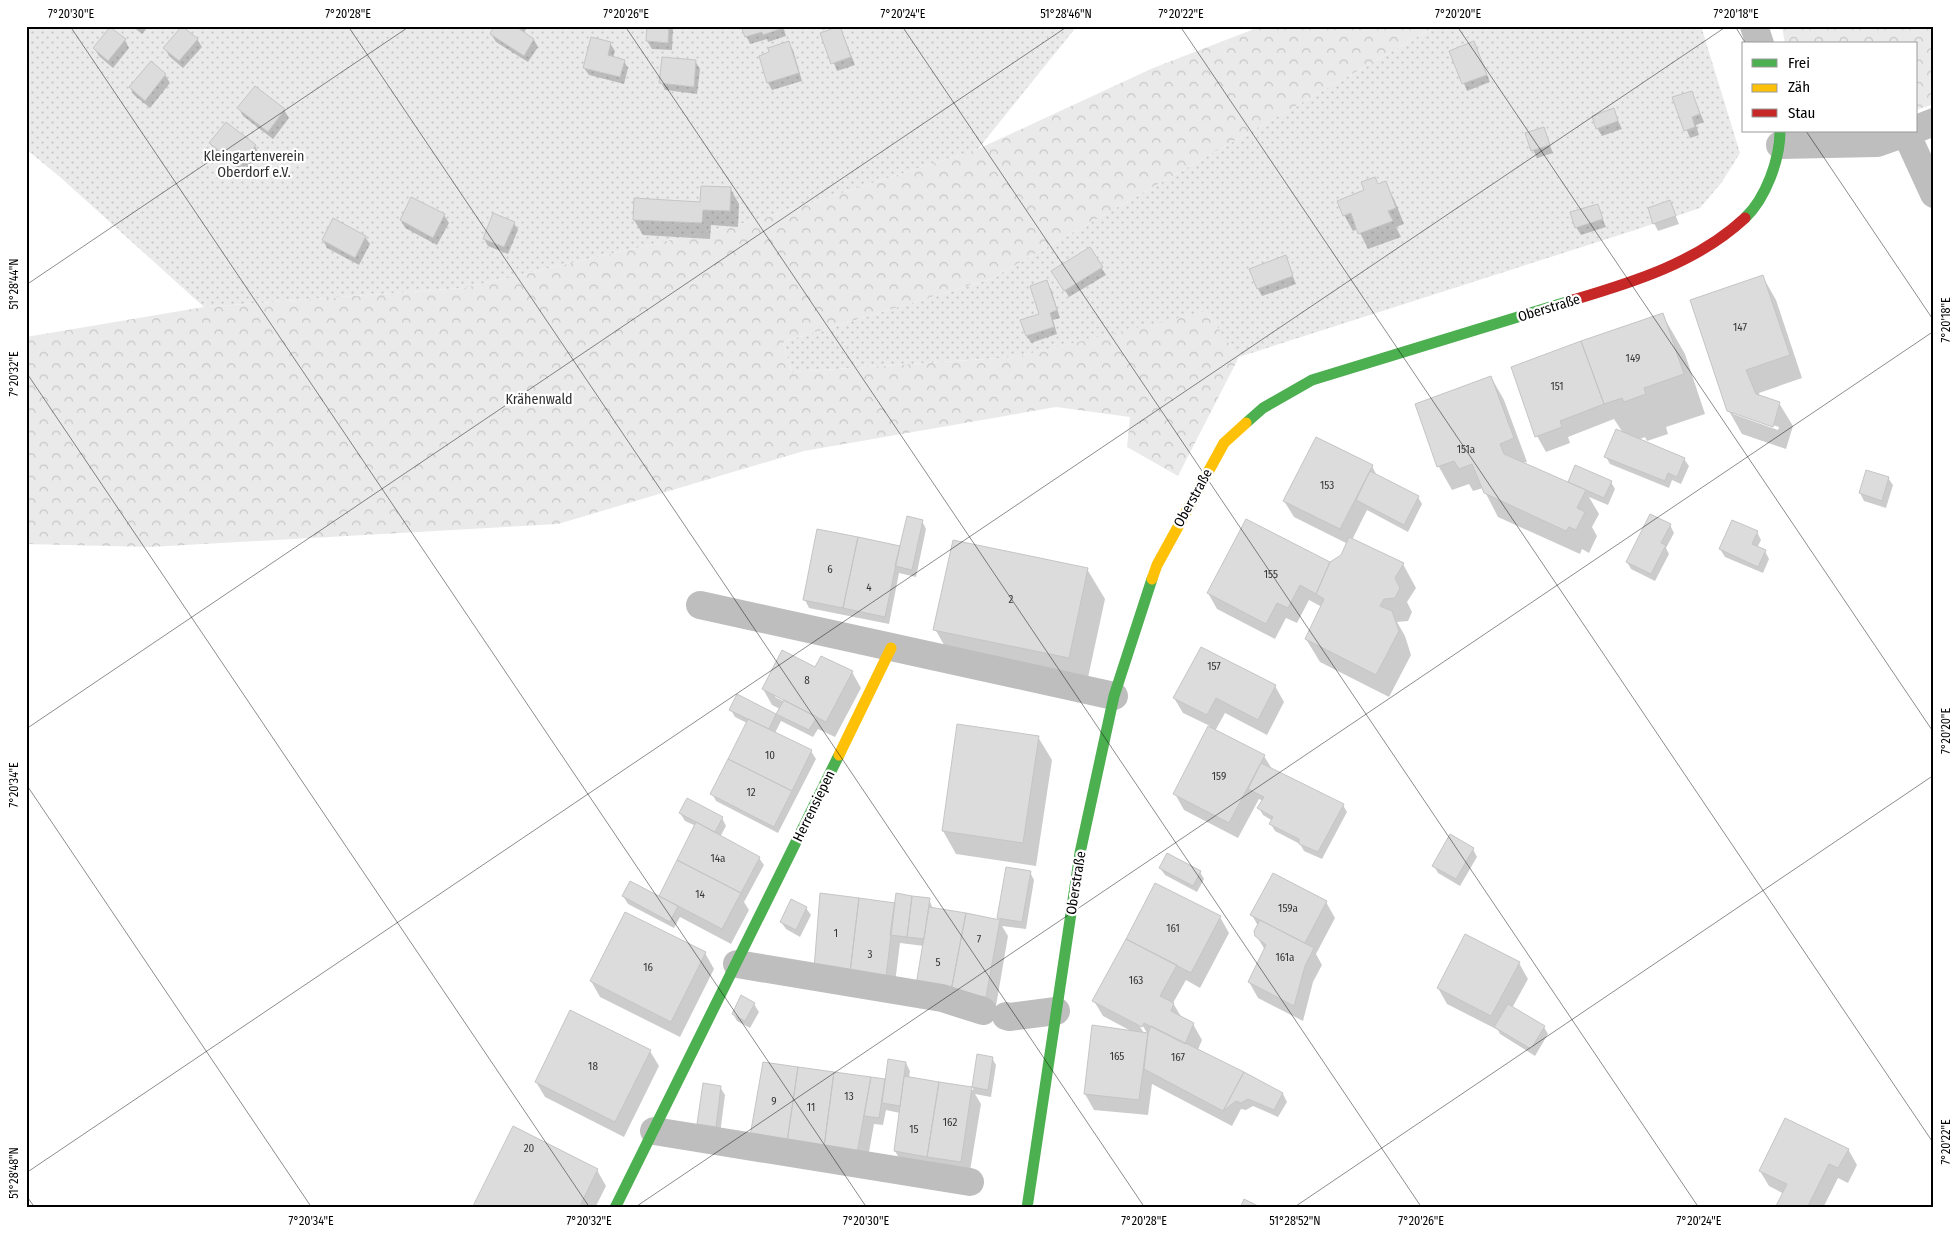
<svg xmlns="http://www.w3.org/2000/svg" width="1960" height="1234" viewBox="0 0 1960 1234" font-family="'Fira Sans Condensed',sans-serif">
<style>
.forest{fill:url(#forest-crowns)}
.park{fill:url(#park-dots)}
.shadow{fill:#0003;fill-rule:evenodd}
.building{fill:#dcdcdc;stroke:#c5c5c5}
.lines{fill:none;stroke-linecap:round;stroke-linejoin:round}
.street{stroke:#bebebe;stroke-width:28}
.fast{stroke:#4caf50;stroke-width:11}
.slow{stroke:#ffc107;stroke-width:11}
.jam{stroke:#c62828;stroke-width:11}
.ticks{fill:none;stroke:#000;stroke-width:1;stroke-opacity:0.45}
.labels{text-anchor:middle;dominant-baseline:central;stroke-width:4.5;stroke-linejoin:round;paint-order:stroke}
.number-label{font-size:11px;fill:#373737}
.park-label{font-size:14px;fill:#2f2f2f;stroke:#fff}
.street-label{font-size:14px;fill:#000;stroke:#fff}
.neatline{fill:none;stroke:#000;stroke-width:2}
.ticks-label{font-size:12px;text-anchor:middle;fill:#000}
</style>
<defs>
<pattern id="forest-crowns" width="20" height="18" patternUnits="userSpaceOnUse" patternTransform="scale(1.25)"><rect width="20" height="18" fill="#eaeaea"/><path d="M2 6a3 3 0 1 1 6 0M12 15a3 3 0 1 1 6 0" fill="none" stroke="#c7c7c7"/></pattern>
<pattern id="park-dots" width="8" height="8" patternUnits="userSpaceOnUse" patternTransform="scale(1.25)"><rect width="8" height="8" fill="#eaeaea"/><path d="M2 2h.1M6 6h.1" fill="none" stroke="#c7c7c7" stroke-width="1.8" stroke-linecap="round"/></pattern>
</defs>
<rect width="100%" height="100%" fill="#fff"/>
<path class="forest" d="M1262 26H1437L991 279 783 342 792 372 1015 357 1206 310 1239 357 1178 476 1127 447 1130 417 1056 407 804 451 558 524 150 547 26 544V337L204 307 463 288 757 220 978 149 1153 68Z
M1782 26H1934V104L1916 110V44H1785Z"/>
<path class="park" d="M26 26H1077L978 149 757 220 463 288 204 307 60 177 26 149Z
M1437 26H1701L1740 153 1722 182 1700 208 1635 230 1239 357 1206 311 1015 357 792 372 783 342 991 279Z"/>
<path class="shadow" d="M132 26H149L142 34Z
M496 26H525L526 29 524 33 534 40 538 47 528 62 496 42 491 34Z
M648 26H673L672 50 652 49 647 41Z
M742 26H783L786 36 768 42 767 39 750 44Z
M821 26H832L823 30Z
M840 27 855 65 837 71 822 33Z
M197 39 202 47 183 68 169 56 165 48Z
M125 40 129 48 113 68 99 56 94 48Z
M610 43 615 51 613 58 624 61 628 68 624 84 589 75 584 68Z
M789 43 793 50 802 81 772 90 768 83Z
M1474 43 1490 82 1467 91 1451 52Z
M695 61 700 69 697 94 665 90 661 82Z
M151 63 165 75 170 83 150 108 134 95 130 87Z
M255 88 284 110 289 118 273 139 243 116 239 108Z
M1691 92 1704 122 1696 125 1699 135 1690 138 1674 98Z
M1613 110 1622 129 1602 136 1597 128Z
M1543 128 1553 153 1537 158 1533 150Z
M210 143 255 146 259 154 244 173 215 150Z
M1385 183 1394 199 1404 224 1396 227 1401 237 1368 249 1358 229 1353 231 1344 215 1378 186Z
M730 188 739 204 738 227 711 225 710 239 643 235 634 220 701 203Z
M1670 202 1679 224 1658 231 1654 223Z
M1597 205 1606 227 1581 235 1576 227Z
M444 215 449 223 437 245 405 228 401 220Z
M514 223 518 230 508 254 488 246 484 239Z
M365 237 370 244 359 265 327 248 323 240Z
M1090 249 1106 275 1069 297 1053 271Z
M1285 257 1296 284 1262 296 1258 289Z
M1763 277 1776 300 1802 378 1759 393 1760 397 1779 403 1793 426 1786 449 1742 434 1729 411ZM1733 412 1779 427 1778 430 1733 414Z
M1046 282 1051 289 1060 318 1053 320 1057 334 1031 343 1027 336 1040 315Z
M1662 314 1685 354 1705 414 1666 427 1668 434 1647 441 1645 437 1638 440 1684 459 1689 466 1681 484 1672 480 1669 488 1610 464 1606 457 1623 433 1614 419 1568 437 1570 443 1546 452 1537 436 1512 368Z
M1491 377 1504 400 1527 462 1523 463 1569 484 1576 466 1611 482 1615 489 1608 505 1589 497 1599 514 1592 527 1597 536 1589 553 1582 549 1580 554 1498 517 1483 488 1473 491 1469 484 1452 490 1439 467 1416 405Z
M1372 466 1377 476 1418 497 1422 504 1408 532 1367 510 1352 540 1403 564 1416 588 1407 602 1412 612 1408 621 1397 622 1405 636 1411 655 1389 697 1320 662 1306 639 1322 607 1309 600 1297 623 1286 618 1275 639 1217 609 1208 593 1329 563 1342 556 1348 544 1294 517 1284 501Z
M1888 478 1893 485 1886 508 1864 501 1860 493Z
M922 521 926 529 916 577 899 573 889 624 809 608 805 600 900 548Z
M1670 525 1674 533 1666 548 1669 554 1655 581 1631 569 1627 562Z
M1757 532 1761 540 1757 548 1765 551 1769 559 1763 573 1725 557 1720 549Z
M1087 569 1105 599 1086 687 952 659 935 629Z
M815 669 852 672 861 688 835 737 818 729 813 737 781 721 775 733 811 751 816 759 778 833 716 801 712 793 747 723 735 717 731 710 738 696 777 715 780 709 772 705 763 689ZM775 695 790 702 789 704 775 697Z
M1275 686 1284 702 1267 735 1225 713 1215 731 1264 756 1272 769 1343 805 1347 812 1322 859 1304 851 1300 844 1275 831 1271 824 1273 821 1263 815 1259 808 1263 801 1259 799 1238 838 1184 810 1175 794 1210 726 1183 713 1174 698Z
M1038 737 1052 760 1036 866 956 854 943 831Z
M680 813 722 818 726 826 720 837 759 858 764 865 744 902 749 910 731 944 680 917 674 928 628 904 623 896 659 897 696 826 685 821Z
M1473 849 1477 857 1460 886 1438 873 1434 866Z
M1160 868 1200 872 1204 879 1197 892 1165 875Z
M1030 872 1034 880 1026 929 1002 926 1008 936 995 1012 924 946 900 943 894 991 824 984 896 904 929 899 933 909 1000 921 999 918Z
M1326 902 1335 918 1316 954 1322 965 1313 982 1303 1021 1258 998 1249 982 1265 950 1256 935 1258 926 1252 915Z
M806 908 811 915 800 937 786 929 781 922Z
M1220 917 1229 933 1200 988 1186 980 1173 1003 1182 1018 1193 1024 1202 1040 1197 1052 1283 1094 1287 1102 1278 1117 1253 1106 1246 1110 1241 1109 1232 1126 1152 1084 1148 1115 1094 1110 1085 1094 1131 1031 1103 1016 1094 1001ZM1140 1021 1147 1033H1144L1137 1022Z
M705 953 714 969 680 1037 600 997 591 981Z
M1519 963 1528 979 1512 1008 1544 1027 1548 1034 1535 1056 1500 1034 1498 1030 1447 1004 1438 988Z
M742 997 754 1004 759 1012 750 1028 737 1021 733 1014Z
M650 1051 659 1066 624 1137 545 1097 536 1082Z
M978 1056 992 1058 996 1065 991 1097 975 1094 981 1104 969 1177 904 1167 895 1151 900 1113 886 1110 883 1125 874 1124 866 1169 764 1063 886 1081 906 1063 910 1071 909 1078 973 1090Z
M720 1087 725 1095 720 1134 703 1131 698 1124Z
M1848 1149 1857 1165 1848 1183 1838 1178 1823 1208H1777L1784 1194 1769 1186 1760 1171Z
M597 1170 606 1186 595 1208H473Z"/>
<path class="building" d="M182 26 198 39 179 61 163 48Z
M494 26H519L518 28 534 39 524 56 490 34Z
M647 26H669L668 43 646 41Z
M741 26H782L783 28 763 35 762 32 745 37Z
M840 26 851 57 831 64 820 33Z
M110 27 126 39 108 61 93 48Z
M591 37 611 42 608 55 625 60 620 77 583 68Z
M789 41 799 73 767 83 759 56 769 52 768 48Z
M1474 41 1487 75 1462 84 1449 51Z
M662 57 696 60 694 87 659 83Z
M151 61 166 74 145 101 129 87Z
M255 86 285 109 268 132 237 108Z
M1692 91 1700 114 1692 117 1695 127 1684 131 1672 97Z
M1614 108 1618 121 1596 129 1592 116Z
M226 122 256 145 240 167 209 143Z
M1544 127 1550 145 1531 151 1525 133Z
M1375 177 1378 184 1386 181 1396 208 1388 211 1393 221 1358 234 1351 213 1343 216 1337 201 1364 190 1361 182Z
M701 186 731 187 730 211 703 210 702 223 633 220 634 198 700 202Z
M411 197 445 214 433 238 400 220Z
M1670 200 1676 216 1653 224 1648 208Z
M1598 204 1603 219 1575 228 1570 212Z
M493 213 515 222 504 247 483 239Z
M333 218 366 236 355 258 322 240Z
M1090 247 1103 267 1064 291 1051 271Z
M1286 255 1293 276 1257 289 1249 269Z
M1763 275 1790 355 1746 370 1756 394 1780 402 1773 427 1727 411 1690 300Z
M1047 280 1057 310 1050 313 1054 327 1026 336 1020 320 1039 314 1030 286Z
M1663 313 1684 374 1644 388 1646 394 1624 402 1622 398 1604 404 1581 341Z
M1581 341 1604 404 1560 421 1562 427 1535 437 1511 367Z
M1491 376 1514 438 1500 444 1504 454 1586 490 1577 508 1585 512 1576 530 1569 527 1566 531 1484 493 1472 464 1459 469 1454 461 1437 467 1415 404Z
M1616 429 1685 458 1677 477 1668 473 1665 481 1604 457Z
M1316 437 1373 465 1340 529 1283 501Z
M1575 465 1612 481 1604 498 1568 482Z
M1866 470 1889 477 1882 501 1859 493Z
M1370 471 1419 496 1404 525 1356 500Z
M1650 514 1671 524 1661 543 1666 545 1651 574 1626 562Z
M907 516 923 520 912 570 895 566Z
M1246 519 1330 562 1316 594 1300 585 1288 608 1277 603 1266 624 1207 593Z
M1732 520 1758 531 1752 544 1766 550 1758 567 1719 549Z
M817 529 858 537 843 608 803 600Z
M858 537 900 546 885 617 843 608Z
M1349 537 1404 563 1395 578 1400 588 1395 598 1384 599 1380 606 1392 611 1399 631 1376 675 1305 639 1324 599 1316 594 1330 562 1341 555Z
M953 540 1088 568 1069 658 933 630Z
M1201 647 1276 685 1258 720 1216 698 1207 715 1173 698Z
M782 650 815 667 821 656 853 671 826 722 762 689Z
M737 694 776 714 769 729 729 710Z
M784 700 817 717 809 730 776 714Z
M748 719 812 750 792 791 728 759Z
M957 724 1039 736 1023 843 942 831Z
M1208 726 1265 755 1229 823 1173 794Z
M728 759 792 791 774 827 710 794Z
M1261 763 1344 804 1318 852 1299 844V839L1269 824 1273 817 1257 808 1264 797 1248 789Z
M687 798 723 817 715 832 679 813Z
M696 822 760 857 741 893 677 860Z
M1450 834 1474 848 1456 879 1432 866Z
M1167 853 1201 871 1193 886 1159 868Z
M677 860 741 893 722 929 659 896Z
M1006 867 1031 871 1022 922 997 918Z
M1273 873 1327 901 1305 943 1250 915Z
M630 881 678 906 670 922 622 896Z
M1155 883 1221 916 1191 973 1126 939Z
M820 893 859 898 850 972 814 969Z
M896 893 912 896 907 937 890 935Z
M912 896 930 898 924 939 907 937Z
M859 898 895 903 886 976 850 972Z
M791 899 807 907 796 930 780 922Z
M929 907 966 913 951 991 916 985Z
M625 912 706 952 671 1022 590 981Z
M966 913 1000 920 986 997 951 991Z
M1260 920 1314 948 1305 966 1294 1006 1248 982 1266 945 1255 936 1254 931Z
M1465 934 1520 962 1491 1016 1437 988Z
M1126 939 1177 965 1160 996 1174 1003 1171 1011 1194 1023 1185 1044 1144 1023 1142 1027 1092 1001Z
M741 995 755 1003 745 1021 732 1014Z
M1508 1004 1545 1026 1531 1049 1494 1027Z
M570 1010 651 1050 615 1122 535 1082Z
M1092 1025 1148 1033 1139 1100 1084 1094Z
M1151 1026 1244 1072 1223 1111 1144 1069 1148 1033Z
M977 1054 993 1057 988 1090 972 1087Z
M888 1059 906 1062 900 1106 882 1103Z
M763 1062 798 1067 787 1142 750 1136Z
M798 1067 834 1072 824 1147 787 1142Z
M834 1072 871 1077 857 1153 824 1147Z
M1244 1072 1283 1093 1274 1110 1248 1099 1241 1103 1236 1101 1223 1111Z
M904 1076 939 1082 927 1157 894 1151Z
M871 1077 885 1079 879 1118 864 1116Z
M939 1082 972 1087 961 1162 927 1157Z
M703 1083 721 1086 716 1127 697 1124Z
M1785 1118 1849 1149 1838 1168 1829 1164 1807 1208H1775L1787 1184 1759 1171Z
M513 1126 598 1169 579 1208H472Z
M1244 1199 1262 1208H1240Z"/>
<g class="lines">
<path class="street" d="M1754 26 1760 44
M1916 129 1934 122
M1906 133 1934 194
M1780 145 1877 143 1911 131
M700 605 1114 696
M737 964 942 998 983 1011
M1006 1016 1009 1017 1056 1011
M654 1131 970 1182"/>
<path class="fast" d="M1745 218C1766 198 1780 159 1780 131
M1246 423 1263 408 1312 380 1573 300
M615 1208 839 755
M1027 1208 1080 853 1114 696 1152 579"/>
<path class="slow" d="M1152 579 1157 565 1224 443 1246 423
M839 755 891 648"/>
<path class="jam" d="M1573 300C1634 282 1698 262 1745 218"/>
</g>
<path class="ticks" d="M70 26 867 1208M348 26 1145 1208M625 26 1422 1208M902 26 1699 1208M1180 26 1934 1144M1457 26 1934 733M1735 26 1746 44M1806 131 1934 321M26 285 410 26M26 372 590 1208M26 729 1068 26M26 784 312 1208M26 1173 1727 26M26 1195 35 1208M634 1208 1934 331M1293 1208 1934 775"/>
<g class="labels">
<g class="number-label">
<text x="1740" y="327">147</text>
<text x="1633" y="358">149</text>
<text x="1557" y="386">151</text>
<text x="1466" y="449">151a</text>
<text x="1327" y="485">153</text>
<text x="830" y="569">6</text>
<text x="1271" y="574">155</text>
<text x="869" y="587">4</text>
<text x="1011" y="599">2</text>
<text x="1214" y="666">157</text>
<text x="807" y="680">8</text>
<text x="770" y="755">10</text>
<text x="1219" y="776">159</text>
<text x="751" y="792">12</text>
<text x="718" y="858">14a</text>
<text x="700" y="894">14</text>
<text x="1288" y="908">159a</text>
<text x="1173" y="928">161</text>
<text x="836" y="933">1</text>
<text x="979" y="939">7</text>
<text x="870" y="954">3</text>
<text x="1285" y="957">161a</text>
<text x="938" y="962">5</text>
<text x="648" y="967">16</text>
<text x="1136" y="980">163</text>
<text x="1117" y="1056">165</text>
<text x="1178" y="1057">167</text>
<text x="593" y="1066">18</text>
<text x="849" y="1096">13</text>
<text x="774" y="1101">9</text>
<text x="811" y="1107">11</text>
<text x="950" y="1122">162</text>
<text x="914" y="1129">15</text>
<text x="529" y="1148">20</text>
</g>
<g class="park-label">
<text x="254" y="156">Kleingartenverein<tspan x="254" dy="16">Oberdorf e.V.</tspan></text>
<text x="539" y="399">Krähenwald</text>
</g>
<g class="street-label">
<text transform="translate(1549 308) rotate(-17)">Oberstraße</text>
<text transform="translate(1193 498) rotate(-61)">Oberstraße</text>
<text transform="translate(814 806) rotate(-64)">Herrensiepen</text>
<text transform="translate(1076 883) rotate(-81)">Oberstraße</text>
</g>
</g>
<rect width="1960" height="1234" fill="none" stroke="#ffffff" stroke-width="55"/>
<rect x="1742" y="42" width="175" height="90" fill="#ffffff" stroke="#999999"/>
<rect x="1752" y="59" width="25" height="8" fill="#4caf50" stroke="#999999"/>
<text x="1788" y="68" font-size="15" fill="#000000">Frei</text>
<rect x="1752" y="84" width="25" height="8" fill="#ffc107" stroke="#999999"/>
<text x="1788" y="92" font-size="15" fill="#000000">Zäh</text>
<rect x="1752" y="109" width="25" height="8" fill="#c62828" stroke="#999999"/>
<text x="1788" y="118" font-size="15" fill="#000000">Stau</text>
<rect x="28" y="28" width="1904" height="1178" class="neatline"/>
<g class="ticks-label">
<text x="71" y="18">7°20'30"E</text>
<text x="348" y="18">7°20'28"E</text>
<text x="626" y="18">7°20'26"E</text>
<text x="903" y="18">7°20'24"E</text>
<text x="1066" y="18">51°28'46"N</text>
<text x="1181" y="18">7°20'22"E</text>
<text x="1458" y="18">7°20'20"E</text>
<text x="1736" y="18">7°20'18"E</text>
<text transform="translate(14 284) rotate(-90)" y="4">51°28'44"N</text>
<text transform="translate(1946 320) rotate(-90)" y="4">7°20'18"E</text>
<text transform="translate(14 374) rotate(-90)" y="4">7°20'32"E</text>
<text transform="translate(1946 731) rotate(-90)" y="4">7°20'20"E</text>
<text transform="translate(14 785) rotate(-90)" y="4">7°20'34"E</text>
<text transform="translate(1946 1142) rotate(-90)" y="4">7°20'22"E</text>
<text transform="translate(14 1173) rotate(-90)" y="4">51°28'48"N</text>
<text x="311" y="1225">7°20'34"E</text>
<text x="589" y="1225">7°20'32"E</text>
<text x="866" y="1225">7°20'30"E</text>
<text x="1144" y="1225">7°20'28"E</text>
<text x="1295" y="1225">51°28'52"N</text>
<text x="1421" y="1225">7°20'26"E</text>
<text x="1699" y="1225">7°20'24"E</text>
</g>
</svg>
